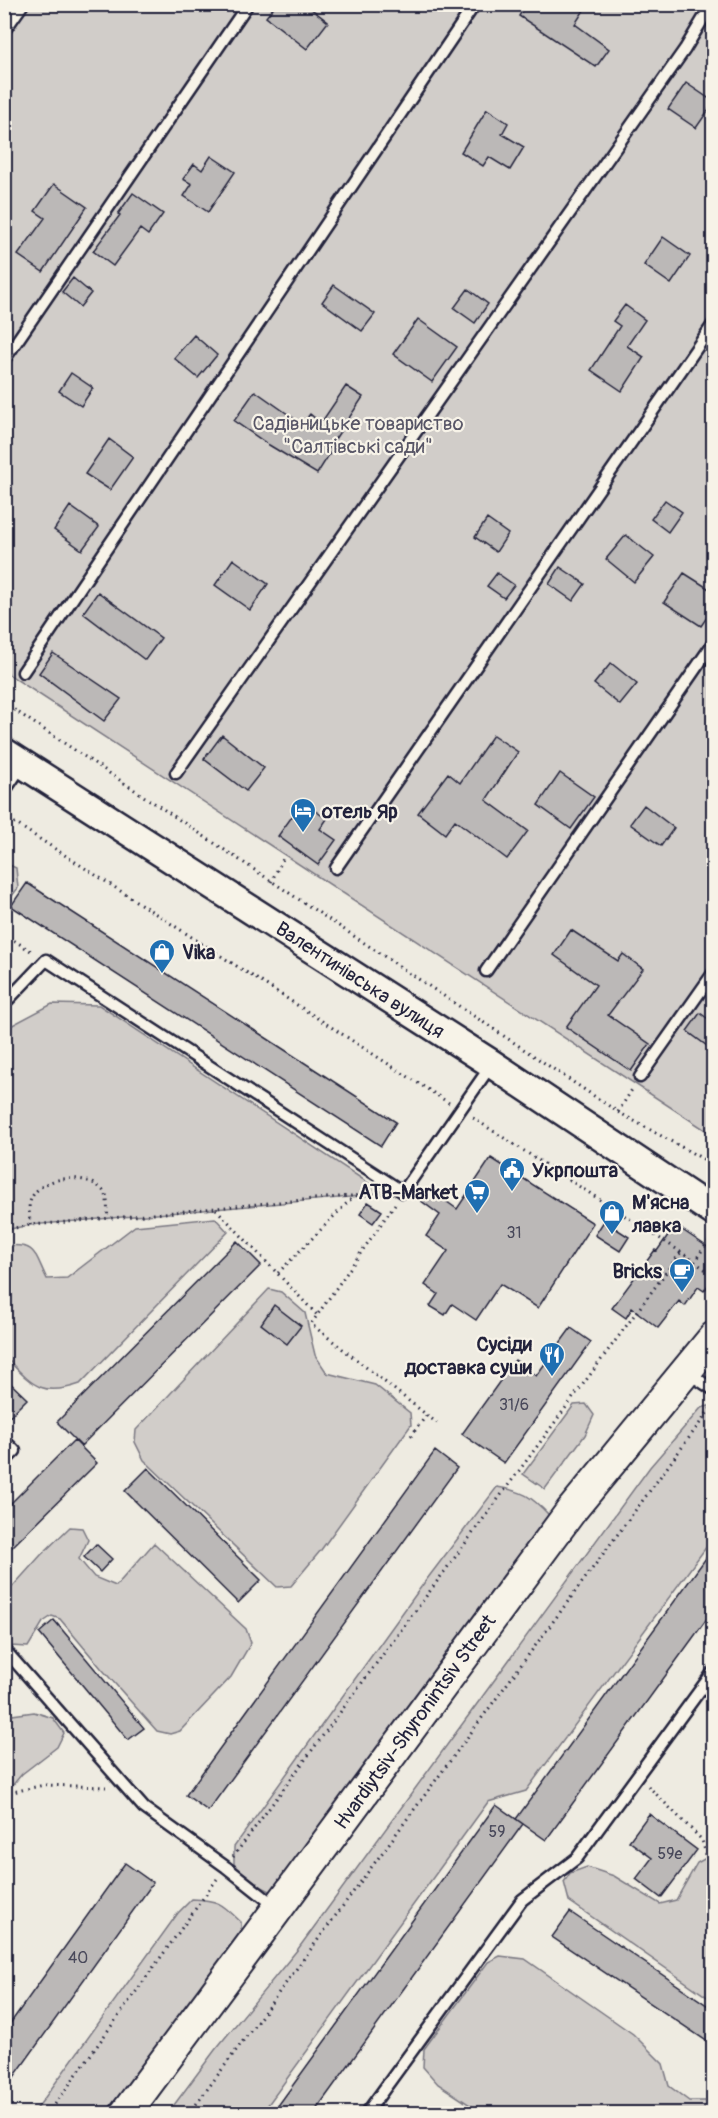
<svg xmlns="http://www.w3.org/2000/svg" width="718" height="2118" viewBox="0 0 718 2118" font-family="Pangolin,sans-serif">
<style>
.green{fill:#d1cdc9;stroke:#7a7882;stroke-width:1.5}
.building{fill:#bbb8b7;stroke:#22223b;stroke-width:1.5}
.lines{fill:none;stroke-linecap:round;stroke-linejoin:round}
.service-casing{stroke:#22223b;stroke-width:15}
.tertiary-casing{stroke:#22223b;stroke-width:32}
.secondary-casing{stroke:#22223b;stroke-width:34}
.path{stroke:#22223b;stroke-width:3;stroke-dasharray:1.5 4.5;stroke-linecap:butt}
.service{stroke:#f7f3e8;stroke-width:10}
.tertiary{stroke:#f7f3e8;stroke-width:27}
.secondary{stroke:#f7f3e8;stroke-width:30}
.labels{text-anchor:middle;dominant-baseline:central;stroke-width:4.5;stroke-linejoin:round;paint-order:stroke}
.number-label{font-size:16px;fill:#48485a}
.park-label{font-size:20px;fill:#575566;stroke:#f7f3e8}
.poi-label{font-size:20px;font-weight:bold;fill:#22223b;stroke:#f7f3e8;text-anchor:start}
.street-label{font-size:20px;fill:#22223b;stroke:#f7f3e8}
</style>
<rect width="100%" height="100%" fill="#eeebe1"/>
<filter id="ink" filterUnits="userSpaceOnUse"><feTurbulence type="fractalNoise" baseFrequency=".0167" numOctaves="2"/><feDisplacementMap in="SourceGraphic" scale="12" xChannelSelector="R" yChannelSelector="G"/><feConvolveMatrix kernelMatrix="1 2 1 2 8 2 1 2 1" color-interpolation-filters="sRGB"/></filter>
<g filter="url(#ink)">
<path class="green" d="M4 5H713V1135L5 672Z
M5 863 16 868 18 888 5 905Z
M52 1004 99 1005 385 1194 30 1225 5 1230V1029Z
M215 1218 228 1232 80 1384C40 1398 32 1384 5 1357V1246C37 1243 34 1253 47 1279L67 1278 135 1226Z
M269 1289 281 1292 305 1313 315 1355 327 1373 375 1385 410 1413 411 1425 321 1550 291 1586 277 1587 144 1460 135 1442 136 1430Z
M586 1404 594 1415 585 1435 545 1489 523 1474 574 1405Z
M713 1405V1538L526 1791 488 1802 262 2113H168L215 2050 298 1949 650 1467 701 1408Z
M497 1487C523 1491 531 1496 549 1515V1530L284 1885 270 1891 250 1881 234 1864V1847L424 1583Z
M70 1527 82 1528 88 1540 79 1559 94 1577 116 1586 154 1543 246 1629 251 1643 231 1677 180 1731 170 1734 157 1731 101 1668 60 1619 52 1616 43 1622 28 1647 10 1646 5 1638V1595L41 1555Z
M34 1712 53 1718 64 1733 57 1747 22 1774 5 1794V1716Z
M713 1854V2001L569 1901 564 1882 570 1873 587 1867 614 1876 660 1904 676 1900 697 1863Z
M192 1899C220 1900 222 1904 241 1922V1932L119 2113 33 2114 178 1913Z
M500 1956 525 1959 633 2034 663 2064 669 2086 689 2101H713V2113H482L438 2084 423 2067 424 2049 488 1962Z"/>
<path class="building" d="M276 4H305L328 22 307 49 266 17Z
M526 4H588L575 24 609 49 596 67 519 16Z
M686 83 714 102 696 128 668 109Z
M487 109 508 123 502 134 524 147 510 170 489 157 483 166 461 152Z
M211 156 235 172 208 212 184 196 192 184 183 179 194 164 202 170Z
M54 184 87 207 43 272 18 255 45 218 35 211Z
M133 193 163 214 148 235 140 229 113 266 93 251 120 215 118 214Z
M663 237 690 256 671 284 644 265Z
M73 278 91 293 80 307 62 292Z
M334 285 375 314 362 331 322 302Z
M468 289 488 304 475 323 454 308Z
M625 305 645 320 627 346 644 357 622 391 591 370 620 326 613 321Z
M418 319 457 347 432 382 393 354Z
M194 335 217 355 198 378 174 358Z
M71 373 93 388 81 406 59 391Z
M346 386 363 397 329 448 332 450 317 474 269 445 234 421 255 391 302 424 310 414 321 423Z
M109 439 133 457 110 490 85 474Z
M665 500 682 512 668 532 651 519Z
M70 506 99 527 82 550 54 530Z
M487 519 508 534 496 552 475 537Z
M626 535 654 557 634 582 606 559Z
M233 559 268 584 250 610 215 585Z
M560 567 585 584 573 601 549 584Z
M497 573 514 585 504 598 487 586Z
M684 573 714 592V607L701 626 664 602Z
M98 592 161 638 145 660 83 613Z
M53 653 121 699 104 721 39 673Z
M611 663 637 684 620 705 594 684Z
M222 735 264 768 246 791 204 759Z
M493 735 518 752 486 800 528 831 507 859 455 820 445 834 418 813 448 773 460 783Z
M560 773 594 797 571 829 538 805Z
M644 805 674 828 661 846 630 824Z
M308 806 327 819 320 829 336 840 318 865 278 836 296 811 302 815Z
M27 883 396 1122 381 1146 11 906Z
M571 930 618 961 623 954 643 969 608 1015 650 1044 631 1071 566 1027 596 985 554 955Z
M700 1013 714 1023V1051L687 1031Z
M491 1158 593 1223 538 1308 500 1284 476 1320 452 1304 445 1315 430 1306 438 1294 425 1285 448 1251 426 1236 440 1215 420 1200 429 1189 457 1209Z
M368 1202 382 1211 373 1223 360 1214Z
M604 1221 629 1237 620 1251 595 1235Z
M675 1225 709 1248 714 1255V1277L704 1291 698 1287 685 1306 679 1301 658 1328 632 1308 626 1318 612 1308 655 1250 657 1251Z
M237 1241 261 1265 81 1446 57 1422Z
M274 1305 301 1326 287 1344 261 1324Z
M571 1328 591 1342 504 1463 462 1434 515 1360 536 1376Z
M4 1377 27 1399 4 1422Z
M74 1440 97 1463 4 1555V1510Z
M435 1451 457 1468 208 1811 186 1795Z
M148 1468 261 1580 238 1603 125 1491Z
M96 1544 112 1559 100 1572 84 1557Z
M714 1547V1609L546 1840 516 1819Z
M54 1620 144 1728 128 1740 39 1633Z
M496 1805 523 1824 313 2114H272Z
M649 1814 697 1850 661 1898 636 1879 652 1858 629 1841Z
M125 1863 153 1883 4 2091V2032Z
M570 1912 714 2010V2046L552 1937Z"/>
<g class="lines">
<defs>
<path id="service" d="M4 31 23 4
M4 360 248 4
M23 672 475 4
M176 773 685 49 712 4
M4 792 23 764
M336 868 714 323
M486 971 714 642
M4 1004 46 960 403 1192 492 1064
M640 1077 714 972
M688 1373 714 1390
M4 1440 15 1451 4 1462
M4 1649 144 1808 226 1867 275 1906
M366 2114 522 1900 577 1858 714 1671"/>
<path id="tertiary" d="M4 752 492 1064 714 1212"/>
<path id="secondary" d="M125 2114 250 1946 571 1511 714 1337"/>
</defs>
<use href="#service" class="service-casing"/>
<use href="#tertiary" class="tertiary-casing"/>
<use href="#secondary" class="secondary-casing"/>
<path class="path" d="M4 703 618 1112 714 1165
M4 816 449 1103
M271 882 284 857
M4 934 34 953
M618 1112 633 1088
M473 1118 681 1252 713 1275
M395 1204 311 1324 437 1423
M216 1209 318 1316
M30 1225C30 1218 28 1208 30 1202 38 1173 94 1171 106 1195 108 1201 107 1213 108 1219
M4 1230 30 1225C146 1216 262 1202 379 1194
M694 1262 710 1239
M278 1273 354 1196
M411 1436 426 1416
M648 1786 702 1840 714 1883
M4 1794 44 1785 106 1787
M233 1857 681 1252
M48 2114 217 1879
M189 2114 714 1404"/>
<use href="#service" class="service"/>
<use href="#tertiary" class="tertiary"/>
<use href="#secondary" class="secondary"/>
</g>
</g>
<defs>
<symbol id="hotel-pin" viewBox="-11 -11 22 30"><path d="M0 17L-7.5 6A9.5 9.5 0 1 1 7.5 6Z" fill="#1f6fb2" stroke="#f7f3e8"/><path d="M-6-4.5h1.5V1H6V5H4.5V3h-9V5H-6ZM-4 0a1.8 1.8 0 1 1 3.6 0ZM.5 0V-2.5h3Q6-2.5 6 0Z" fill="#fff"/></symbol>
<symbol id="shop-pin" viewBox="-11 -11 22 30"><path d="M0 17L-7.5 6A9.5 9.5 0 1 1 7.5 6Z" fill="#1f6fb2" stroke="#f7f3e8"/><path d="M-5-2.5h2.3a2.7 3.5 0 0 1 5.4 0H5L5.5 6h-11ZM-1.5-2.5h3a1.5 2.3 0 0 0-3 0Z" fill="#fff"/></symbol>
<symbol id="civic-pin" viewBox="-11 -11 22 30"><path d="M0 17L-7.5 6A9.5 9.5 0 1 1 7.5 6Z" fill="#1f6fb2" stroke="#f7f3e8"/><path d="M-.6-6.5H3V-4.5H.6V-3L4-1V1h2V6H-6V1h2V-1L-.6-3ZM-1.2 2.5V6h2.4V2.5Z" fill="#fff"/></symbol>
<symbol id="supermarket-pin" viewBox="-11 -11 22 30"><path d="M0 17L-7.5 6A9.5 9.5 0 1 1 7.5 6Z" fill="#1f6fb2" stroke="#f7f3e8"/><path d="M-6-5.5h2.5l.6 2H6L4.5 2H-2.5L-4.4-4H-6ZM-1.5 3.2a1.3 1.3 0 1 0 .1 0ZM3 3.2a1.3 1.3 0 1 0 .1 0Z" fill="#fff"/></symbol>
<symbol id="cafe-pin" viewBox="-11 -11 22 30"><path d="M0 17L-7.5 6A9.5 9.5 0 1 1 7.5 6Z" fill="#1f6fb2" stroke="#f7f3e8"/><path d="M-5.5-4.5H6V0H3Q3 3.5 0 3.5H-2.5Q-5.5 3.5-5.5 0ZM3-3.2v2h1.7v-2ZM-6 4.5H4V6H-6Z" fill="#fff"/></symbol>
<symbol id="restaurant-pin" viewBox="-11 -11 22 30"><path d="M0 17L-7.5 6A9.5 9.5 0 1 1 7.5 6Z" fill="#1f6fb2" stroke="#f7f3e8"/><path d="M-5-6h1v4h1v-4h1v4h1v-4h1v5L-1.5 .5V6h-2V.5L-5-1ZM5-6V6H3V1.5H1.5Q1.5-4 5-6Z" fill="#fff"/></symbol>
</defs>
<g fill-rule="evenodd">
<use href="#hotel-pin" x="288" y="796" width="30" height="40"/>
<use href="#shop-pin" x="147" y="937" width="30" height="40"/>
<use href="#civic-pin" x="497" y="1155" width="30" height="40"/>
<use href="#supermarket-pin" x="462" y="1177" width="30" height="40"/>
<use href="#shop-pin" x="597" y="1198" width="30" height="40"/>
<use href="#cafe-pin" x="667" y="1256" width="30" height="40"/>
<use href="#restaurant-pin" x="537" y="1340" width="30" height="40"/>
</g>
<g class="labels">
<g class="number-label">
<text x="514" y="1233">31</text>
<text x="514" y="1405">31/6</text>
<text x="497" y="1832">59</text>
<text x="670" y="1854">59е</text>
<text x="78" y="1958">40</text>
</g>
<g class="park-label">
<text x="358" y="423">Садівницьке товариство<tspan x="358" dy="23">"Салтівські сади"</tspan></text>
</g>
<g class="poi-label">
<text x="322" y="811">отель Яр</text>
<text x="182" y="952">Vika</text>
<text x="532" y="1170">Укрпошта</text>
<text x="458" y="1192" text-anchor="end">ATB-Market</text>
<text x="632" y="1202">М'ясна<tspan x="632" dy="23">лавка</tspan></text>
<text x="662" y="1271" text-anchor="end">Bricks</text>
<text x="532" y="1344" text-anchor="end">Сусіди<tspan x="532" dy="23">доставка суши</tspan></text>
</g>
<g class="street-label">
<text transform="translate(360 980) rotate(33)">Валентинівська вулиця</text>
<text transform="translate(415 1722) rotate(-54)">Hvardiytsiv-Shyronintsiv Street</text>
</g>
</g>
<rect width="718" height="2118" fill="none" stroke="#f7f3e8" stroke-width="24"/>
<rect x="12" y="12" width="694" height="2094" fill="none" stroke="#22223b" stroke-width="2" filter="url(#ink)"/>
</svg>
